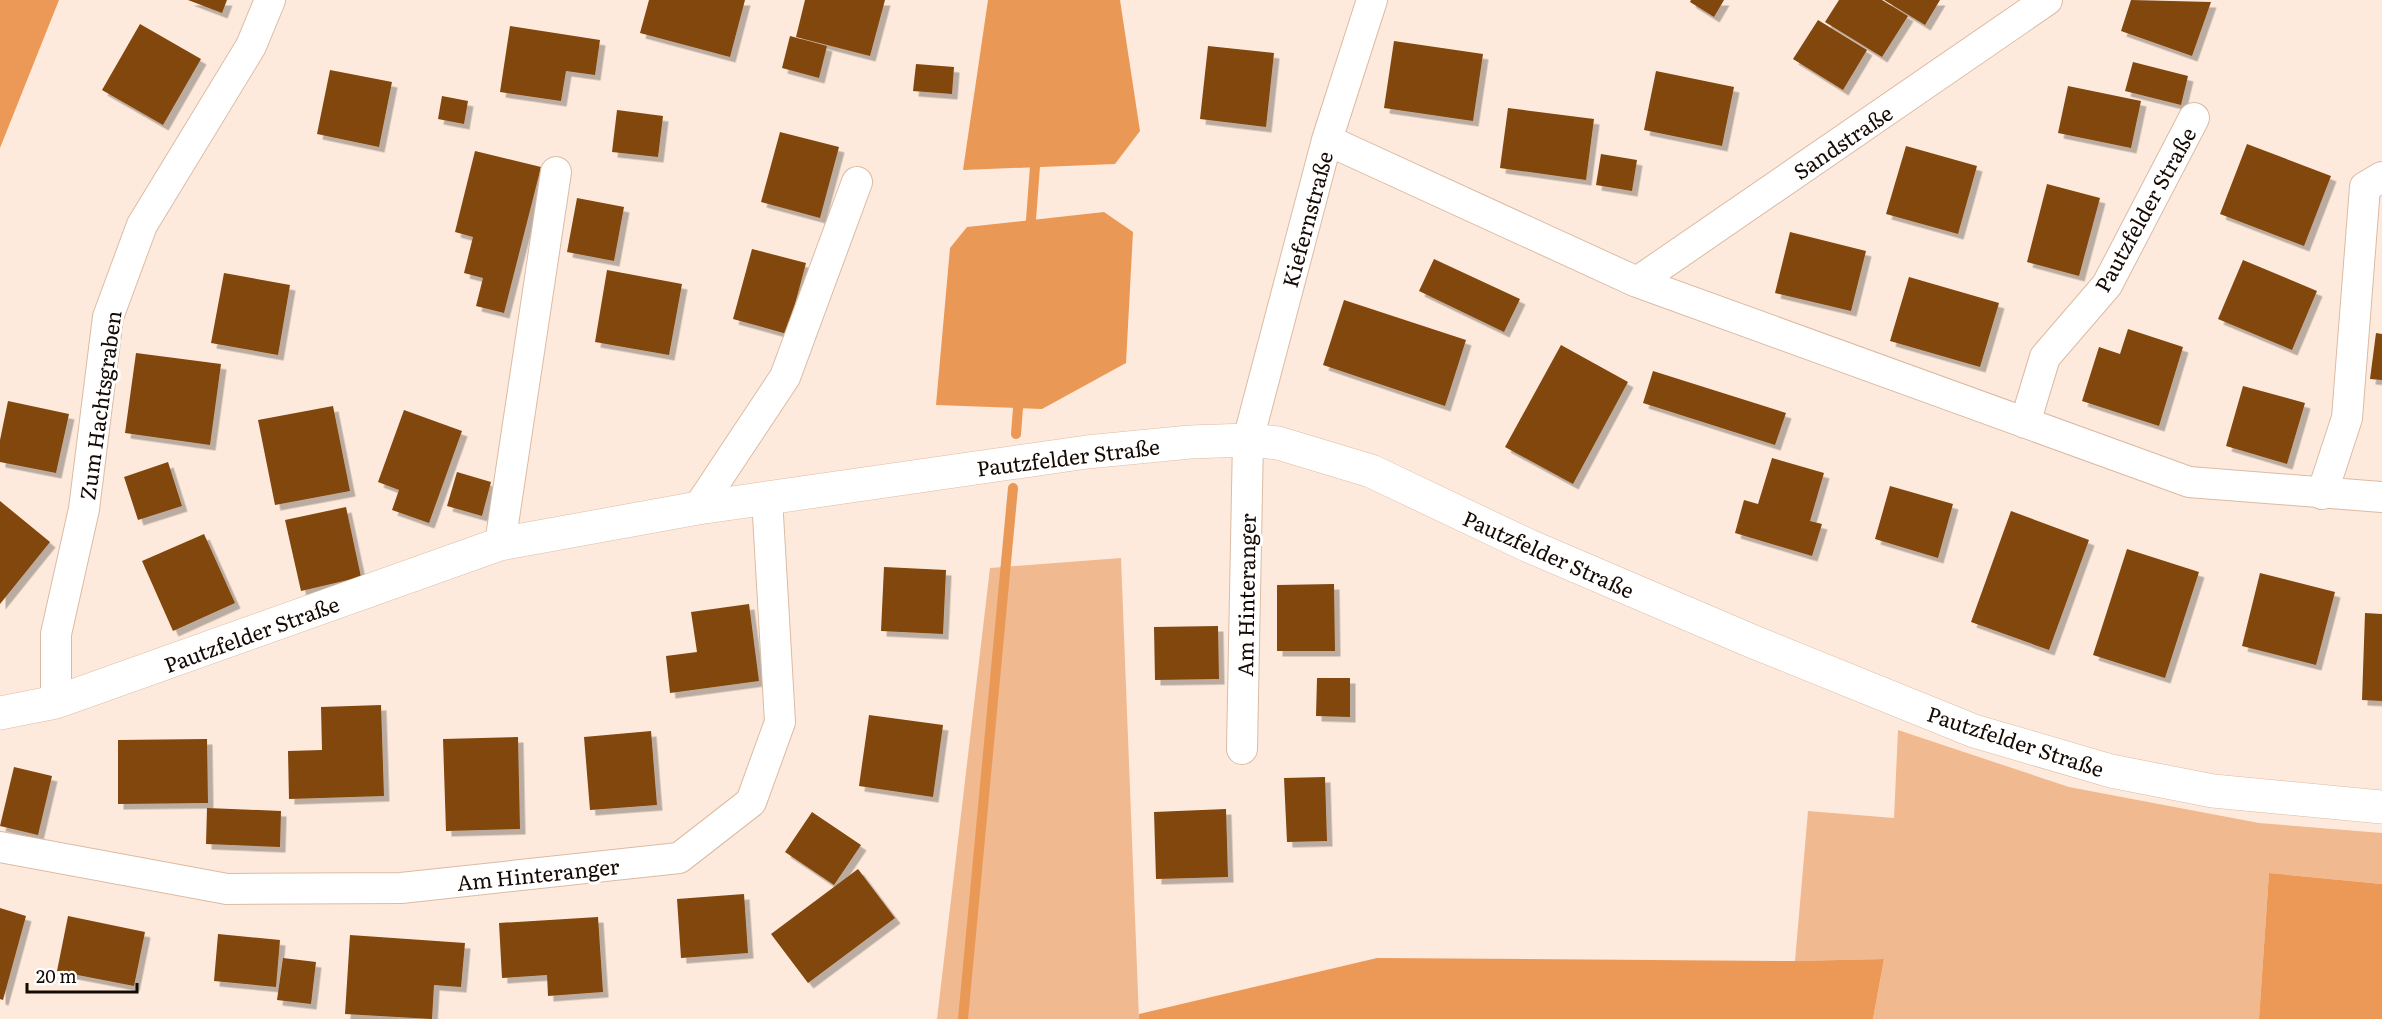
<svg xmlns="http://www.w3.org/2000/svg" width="2382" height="1019" viewBox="0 0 2382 1019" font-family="Literata,serif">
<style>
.green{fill:#f1b98f}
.forest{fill:#ec9957}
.water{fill:#ea9856}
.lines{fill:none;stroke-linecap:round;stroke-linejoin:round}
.stream{stroke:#ea9856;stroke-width:10}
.building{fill:#81460e;filter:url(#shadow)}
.street-casing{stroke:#dbbba4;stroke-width:32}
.secondary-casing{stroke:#dbbba4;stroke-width:34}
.street{stroke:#fff;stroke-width:30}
.secondary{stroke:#fff;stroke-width:33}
.labels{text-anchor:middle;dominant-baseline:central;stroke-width:6;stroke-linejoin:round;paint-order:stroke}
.street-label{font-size:21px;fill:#150a04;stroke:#fff}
</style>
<defs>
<filter id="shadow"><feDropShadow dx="5.5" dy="5.5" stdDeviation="0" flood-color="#0004"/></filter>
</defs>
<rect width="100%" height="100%" fill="#feeadc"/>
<path class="green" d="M1121 558 1139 1019H937L990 568Z
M1898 730 2069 787 2259 823 2382 833V884L2269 873 2259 1019H1873L1884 959 1795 961 1808 811 1894 818Z"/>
<path class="forest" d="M0 0H59L0 148Z
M2269 873 2382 884V1019H2259Z
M1377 958 1795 961 1884 959 1873 1019H1139V1014Z"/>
<path class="water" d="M988 0H1120L1140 131 1115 164 963 170Z
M1104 212 1133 232 1126 363 1042 409 936 405 950 248 967 227Z"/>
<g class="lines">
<path class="stream" d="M1030 233 1036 153
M1016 434 1019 395
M963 1019 1013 488"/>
</g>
<path class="building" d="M188 0H227L222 13Z
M649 0H745L730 57 640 33Z
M805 0H885L870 56 796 37Z
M1691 0H1724L1714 17 1690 2Z
M1839 0H1882L1908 16 1882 57 1825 22Z
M1884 0H1940L1925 25Z
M2131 0 2211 2 2192 56 2121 31Z
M1818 20 1867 50 1843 90 1793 59Z
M140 24 201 59 163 125 102 90Z
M510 26 600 40 595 75 566 71 561 101 500 92Z
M790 36 827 46 819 78 782 68Z
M1394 41 1483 54 1473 121 1384 108Z
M1208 46 1274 53 1266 127 1200 119Z
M2133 62 2188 76 2181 105 2125 91Z
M916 64 954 67 952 94 913 91Z
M330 70 392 82 379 147 317 134Z
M1656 71 1734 87 1722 146 1644 130Z
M2068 86 2141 101 2131 148 2058 133Z
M442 96 468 101 464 124 438 119Z
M1508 108 1594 119 1586 180 1500 168Z
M617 110 663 116 658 157 612 152Z
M780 132 839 147 820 218 761 202Z
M2247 144 2331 176 2304 246 2220 214Z
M1906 146 1977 166 1958 234 1886 214Z
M475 151 541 167 504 313 476 306 483 278 464 273 473 237 455 232Z
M1601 154 1637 160 1632 191 1596 185Z
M2047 184 2100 198 2079 276 2027 262Z
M577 198 624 207 614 261 567 252Z
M1790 232 1866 251 1851 311 1775 293Z
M752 249 806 263 787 334 733 319Z
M1434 259 1520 299 1504 332 1419 291Z
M2243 260 2317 291 2292 350 2218 319Z
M607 270 682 284 669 355 595 342Z
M224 273 290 285 278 355 211 343Z
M1909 277 1999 303 1980 367 1890 341Z
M1344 300 1466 340 1445 406 1323 365Z
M2128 329 2183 347 2159 426 2082 401 2099 347 2120 354Z
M2376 333 2382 334V380L2370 379Z
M1561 345 1628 382 1573 484 1505 447Z
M136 353 221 364 210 445 125 433Z
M1653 371 1786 413 1775 445 1643 403Z
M2243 386 2305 403 2287 464 2226 446Z
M8 401 69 414 56 473 0 462V440Z
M333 406 350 491 275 505 258 420Z
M404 410 462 431 429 523 392 510 399 490 378 482Z
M1772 458 1824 473 1810 521 1822 524 1812 556 1735 533 1744 500 1758 504Z
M168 462 182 506 138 520 124 477Z
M457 472 491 482 482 516 447 506Z
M1890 486 1953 504 1938 558 1875 539Z
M0 501 50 542 0 604Z
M346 507 361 577 301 591 285 520Z
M2011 511 2089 540 2049 650 1971 622Z
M204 534 235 603 173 631 142 561Z
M2127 549 2199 572 2165 678 2093 655Z
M884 567 946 570 943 634 881 631Z
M2260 573 2335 592 2316 665 2242 646Z
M1334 584 1335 651H1277V585Z
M749 604 759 681 670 693 666 656 697 652 691 612Z
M2365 613 2382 614V701L2362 700Z
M1218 626 1219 679 1155 680 1154 627Z
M1317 678H1350V717L1316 716Z
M381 705 384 796 289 799 288 751 322 750 321 707Z
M869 715 943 725 933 797 859 786Z
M651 731 657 805 590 810 584 737Z
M518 737 520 829 446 831 443 739Z
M207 739 208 803 118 804V740Z
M14 767 52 776 38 835 0 826Z
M1325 777 1327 841 1287 842 1284 778Z
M207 808 281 811 280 847 206 844Z
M1226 809 1228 877 1156 879 1154 812Z
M812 812 861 845 834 885 785 852Z
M858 869 895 918 808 983 771 934Z
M744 894 748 953 681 958 677 899Z
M0 908 26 916 3 1000 0 999Z
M68 916 145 932 134 986 57 971Z
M598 917 603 992 548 996 547 975 502 978 499 923Z
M218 934 280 940 276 987 214 981Z
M350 935 465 943 461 987 434 985 432 1019 345 1014Z
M283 958 316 962 311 1004 277 1000Z"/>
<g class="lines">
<defs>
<path id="street" d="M1327 140 1637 282 2189 482 2382 497
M1637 282 2047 0
M2025 423 2045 357 2107 285 2194 118
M2322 494 2347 418 2365 187 2382 177
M698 508 785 377 857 182
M500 544 556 172
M56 702V634L84 509 108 317 142 225 251 46 270 0
M1242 749 1248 440 1327 140 1372 0
M0 847 227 889 401 888 679 858 751 802 780 722 767 498"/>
<path id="secondary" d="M0 713 56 702 500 544 698 508 1087 452 1190 442 1248 440 1278 443 1371 471 1529 546 1749 640 1974 731 2111 771 2213 791 2382 807"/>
</defs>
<use href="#street" class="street-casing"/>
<use href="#secondary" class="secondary-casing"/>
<use href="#street" class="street"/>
<use href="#secondary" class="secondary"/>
</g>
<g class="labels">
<g class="street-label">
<text transform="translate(1842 141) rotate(-34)">Sandstraße</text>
<text transform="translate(2144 209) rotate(-61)">Pautzfelder Straße</text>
<text transform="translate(1306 219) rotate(-75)">Kiefernstraße</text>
<text transform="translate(99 405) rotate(-82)">Zum Hachtsgraben</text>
<text transform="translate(1068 456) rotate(-7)">Pautzfelder Straße</text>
<text transform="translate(1549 553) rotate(24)">Pautzfelder Straße</text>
<text transform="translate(1245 595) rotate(-89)">Am Hinteranger</text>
<text transform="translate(251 633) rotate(-20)">Pautzfelder Straße</text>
<text transform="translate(2016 740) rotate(18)">Pautzfelder Straße</text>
<text transform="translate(538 873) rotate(-6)">Am Hinteranger</text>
</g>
</g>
<path d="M27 983v9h110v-9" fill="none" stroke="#150a04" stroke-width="3"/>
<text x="36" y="983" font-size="18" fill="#150a04" stroke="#ffffff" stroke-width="4.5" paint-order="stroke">20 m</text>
</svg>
